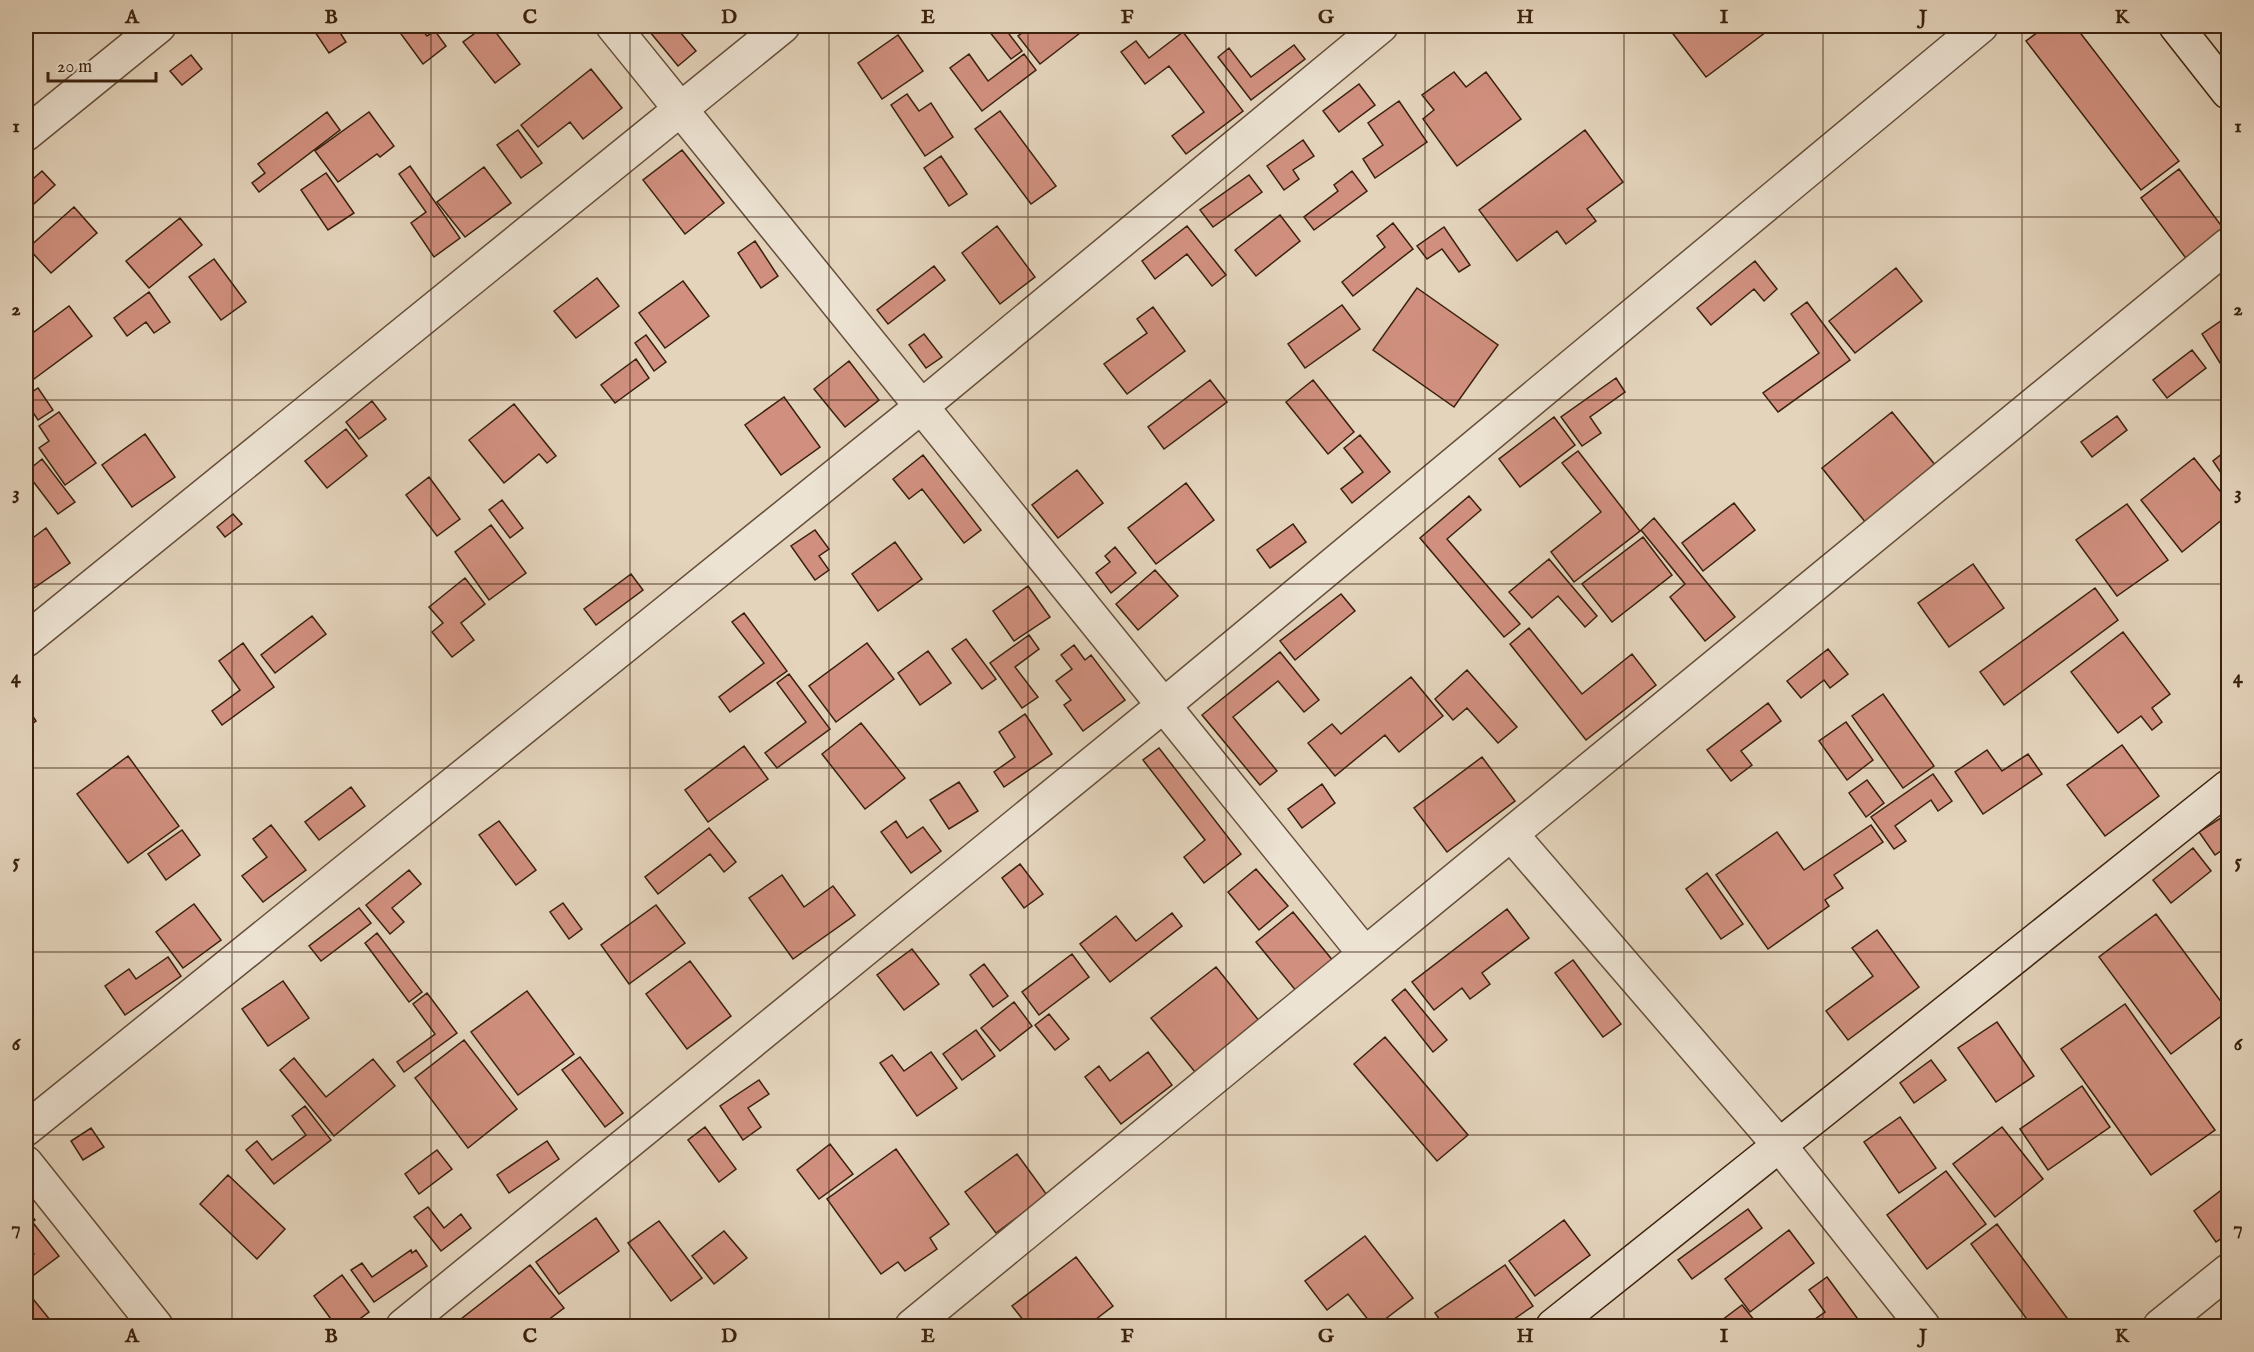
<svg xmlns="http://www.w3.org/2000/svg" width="2254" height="1352" viewBox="0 0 2254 1352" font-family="'IM FELL English',serif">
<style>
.building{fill:#d1907f;stroke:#3b210e;stroke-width:1.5}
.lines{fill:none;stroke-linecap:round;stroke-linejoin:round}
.street-casing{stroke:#654e3a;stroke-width:36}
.secondary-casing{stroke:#3b210e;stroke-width:36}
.street{stroke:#ede3d3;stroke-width:33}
.secondary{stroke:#ede3d3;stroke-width:33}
.grid{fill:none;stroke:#3b210e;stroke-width:1.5;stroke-opacity:0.55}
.neatline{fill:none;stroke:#3b210e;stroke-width:2}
.grid-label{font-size:20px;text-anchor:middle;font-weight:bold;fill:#3b210e}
</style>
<rect width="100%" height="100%" fill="#e4d4bc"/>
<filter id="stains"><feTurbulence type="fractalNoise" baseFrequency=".00333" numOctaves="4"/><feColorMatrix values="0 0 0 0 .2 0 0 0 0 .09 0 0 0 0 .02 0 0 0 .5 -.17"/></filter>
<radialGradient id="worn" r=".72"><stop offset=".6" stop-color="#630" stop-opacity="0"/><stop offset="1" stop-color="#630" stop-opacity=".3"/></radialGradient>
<path class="building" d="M311 26H336L346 42 329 53Z
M349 26H365L355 33Z
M413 26H419L427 36 435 31 446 46 423 64 401 34Z
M485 26H491L520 64 495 83 463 42Z
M645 26H675L696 51 678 66Z
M985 26H1003L1022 51 1011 59Z
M1032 26H1089L1040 64 1018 36Z
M1667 26H1774L1706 77Z
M2046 26H2075L2179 161 2141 190 2026 41Z
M1183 32 1243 111 1186 154 1172 136 1204 112 1169 66 1145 84 1121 52 1136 41 1149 58Z
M898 35 923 71 882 99 858 63Z
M1294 45 1305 59 1251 100 1218 57 1229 48 1251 77Z
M969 54 988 81 1024 54 1036 70 982 111 950 68Z
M191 55 202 69 182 85 170 71Z
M591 69 622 108 583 139 570 122 538 147 521 125Z
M1454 72 1466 87 1486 72 1521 119 1457 166 1423 119 1434 110 1422 95Z
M1359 84 1375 105 1339 132 1323 111Z
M907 94 919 111 931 103 953 137 925 156 891 105Z
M1399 101 1427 142 1375 178 1363 159 1383 145 1368 123Z
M1000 111 1056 186 1031 204 975 129Z
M327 112 340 130 259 192 252 183 265 173 258 164Z
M369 112 394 146 380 157 377 154 338 182 315 151Z
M518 130 542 163 521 178 497 145Z
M1585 130 1623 182 1587 209 1596 221 1566 244 1557 231 1517 261 1479 210Z
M1303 140 1314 156 1293 170 1299 179 1284 190 1267 166Z
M682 150 724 203 685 234 643 180Z
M941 156 967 194 949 206 924 168Z
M410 166 460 238 434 257 411 223 426 212 399 174Z
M484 167 511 203 465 237 437 202Z
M2179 169 2226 232 2188 261 2141 198Z
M42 171 55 185 26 211V185Z
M1352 171 1367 191 1314 230 1304 217 1338 191 1334 185Z
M326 173 354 213 328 230 301 190Z
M1249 175 1262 192 1213 227 1200 210Z
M74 207 97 233 51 273 28 248Z
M1280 215 1300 241 1256 276 1235 250Z
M180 218 202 245 149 288 126 261Z
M1393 223 1413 249 1353 296 1342 282 1385 247 1377 236Z
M997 226 1035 277 1000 304 962 253Z
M1187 226 1226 275 1212 286 1187 254 1155 279 1142 261Z
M1444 227 1470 265 1459 272 1442 249 1427 259 1417 246Z
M755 241 778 276 761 288 738 253Z
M214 259 246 302 221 320 189 277Z
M1755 261 1777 289 1764 301 1754 289 1711 325 1697 308Z
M934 266 945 280 888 324 877 310Z
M1896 268 1922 301 1855 353 1829 321Z
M597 278 619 306 576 338 554 311Z
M683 281 709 316 665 348 639 313Z
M1417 288 1498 345 1454 407 1373 350Z
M149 292 170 322 154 333 146 322 127 336 114 318Z
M1807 302 1850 360 1778 412 1763 393 1819 353 1791 314Z
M1342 305 1360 329 1305 368 1288 344Z
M69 306 92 336 34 379 26 367V338Z
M1153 307 1185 351 1127 394 1104 364 1147 333 1137 319Z
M2228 316V361L2222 366 2202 334Z
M924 334 942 357 926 368 909 345Z
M646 335 666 362 654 371 635 343Z
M2192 350 2206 368 2167 398 2153 380Z
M636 359 649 378 615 403 601 385Z
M849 361 879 400 845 427 814 389Z
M26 376 32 385 26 391Z
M1616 378 1625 392 1590 417 1601 433 1582 446 1561 417Z
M1210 380 1227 402 1164 449 1148 427Z
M1313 380 1354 432 1328 454 1286 402Z
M38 388 53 410 38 420 26 402V396Z
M784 397 820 447 781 475 745 425Z
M372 401 386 419 359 439 346 422Z
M514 404 556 456 547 463 539 454 504 483 469 440Z
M59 412 96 463 65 485 39 448 49 441 39 426Z
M1892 412 1936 466 1866 523 1822 468Z
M2117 416 2127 430 2092 457 2081 442Z
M1554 417 1575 445 1520 487 1499 459Z
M346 429 367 456 327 488 305 461Z
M145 434 175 477 132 507 102 465Z
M1360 435 1390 472 1352 503 1341 489 1363 472 1344 448Z
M2228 449V483L2213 461Z
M1578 451 1640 531 1574 582 1551 552 1601 512 1562 463Z
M923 455 981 530 964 543 922 489 909 499 893 479Z
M2194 458 2228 501V515L2182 552 2141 500Z
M42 459 75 502 58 514 26 472Z
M1077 470 1103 503 1058 538 1032 505Z
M429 477 460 519 437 536 406 495Z
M1186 483 1214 520 1156 564 1128 528Z
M1469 496 1481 510 1447 539 1520 624 1504 637 1420 538Z
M502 500 523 528 510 538 489 510Z
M1734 503 1755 530 1703 571 1682 543Z
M2127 504 2168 560 2117 596 2076 540Z
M233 514 242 524 225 537 217 527Z
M1654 518 1735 617 1705 641 1670 597 1685 584 1641 530Z
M1293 524 1306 542 1270 568 1257 550Z
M491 525 526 573 489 600 455 552Z
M46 528 70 563 34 588 26 575V543Z
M815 530 829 549 819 556 829 570 815 580 791 546Z
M1643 537 1672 575 1612 622 1582 584Z
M895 542 922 579 878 611 852 574Z
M1115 547 1136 573 1111 593 1096 573 1110 562 1105 556Z
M1549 559 1597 616 1585 627 1558 596 1532 618 1509 592Z
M1973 564 2004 608 1949 647 1918 603Z
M1155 570 1178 596 1138 630 1116 604Z
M631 574 643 590 596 625 584 609Z
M465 578 485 604 461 623 474 640 452 657 432 632 443 623 429 607Z
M1028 586 1050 617 1014 641 993 611Z
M2095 588 2118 620 2004 705 1980 672Z
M1341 594 1355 611 1295 660 1280 641Z
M744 613 787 671 730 712 719 697 764 663 732 622Z
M312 616 326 634 275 673 261 655Z
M1529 628 1582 694 1632 654 1656 685 1586 740 1510 644Z
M2123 632 2170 694 2152 708 2162 722 2152 730 2141 716 2118 733 2071 672Z
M1029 635 1039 649 1015 667 1038 697 1022 708 990 663Z
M966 639 996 679 982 689 952 649Z
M243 643 274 687 222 725 212 711 240 690 219 661Z
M867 643 894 679 836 722 809 686Z
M1074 645 1085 660 1091 655 1125 700 1083 731 1064 705 1071 700 1056 681 1072 669 1061 655Z
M1828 649 1848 674 1830 688 1824 680 1801 698 1787 681Z
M928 651 951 683 920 705 898 673Z
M1280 652 1319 700 1304 712 1278 681 1233 717 1277 771 1260 785 1202 715Z
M1467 670 1517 727 1498 743 1467 708 1453 720 1435 699Z
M789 674 830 729 777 768 765 753 806 722 777 683Z
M1411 677 1443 716 1399 752 1385 735 1335 776 1308 743 1332 724 1341 734Z
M1883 694 1934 766 1903 788 1852 716Z
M1768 703 1781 721 1741 751 1752 765 1731 781 1707 750Z
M26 706 36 721 26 728Z
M1025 714 1052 754 1004 787 994 772 1015 757 999 732Z
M1846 722 1873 760 1847 780 1819 741Z
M861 723 905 778 865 809 822 754Z
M2122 745 2159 796 2105 836 2067 785Z
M744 746 768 779 708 822 685 790Z
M1159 748 1241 854 1204 883 1184 857 1205 840 1143 760Z
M1987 750 2002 771 2028 754 2042 774 1983 814 1955 772Z
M128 756 179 826 128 863 77 794Z
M1482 757 1515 801 1447 852 1414 808Z
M1933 774 1952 801 1938 811 1931 800 1895 826 1906 841 1894 849 1871 817Z
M1867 780 1884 803 1866 817 1849 793Z
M959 782 978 811 949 829 930 800Z
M1322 784 1335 803 1302 828 1288 809Z
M351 787 365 806 319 840 305 822Z
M2227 814 2228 846 2215 855 2199 832Z
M499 821 536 870 516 885 479 835Z
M896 821 907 838 923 827 941 851 911 873 881 832Z
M271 825 306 870 263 902 242 876 267 857 253 839Z
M1871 825 1883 842 1834 875 1843 888 1825 900 1829 906 1768 949 1716 875 1777 832 1804 870Z
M709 828 736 862 724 872 710 854 658 894 645 877Z
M182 830 200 855 166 880 148 854Z
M2193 848 2211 871 2171 903 2153 880Z
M1020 864 1043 894 1024 908 1002 878Z
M1256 869 1288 906 1259 930 1228 892Z
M409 870 421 884 392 908 404 922 390 934 366 905Z
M1707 873 1743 924 1721 939 1686 889Z
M782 875 804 907 833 886 855 915 793 959 749 898Z
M563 903 582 929 569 939 550 912Z
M194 904 221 940 183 968 156 932Z
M656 905 685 943 629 984 601 945Z
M359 908 371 923 321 961 309 946Z
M1507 909 1529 938 1482 973 1490 984 1470 999 1462 988 1434 1010 1412 982Z
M1293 912 1334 962 1297 992 1256 942Z
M1172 913 1182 926 1110 982 1080 944 1116 916 1136 941Z
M2156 914 2228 1011 2171 1054 2099 957Z
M1877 930 1919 987 1848 1040 1826 1011 1873 976 1852 948Z
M377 933 422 992 409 1002 365 943Z
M912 949 939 984 904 1010 877 975Z
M1072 954 1089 977 1039 1015 1022 992Z
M168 957 181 976 125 1015 105 986 129 969 136 979Z
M1573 960 1621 1024 1603 1037 1555 973Z
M690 961 731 1016 687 1049 646 994Z
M984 964 1008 996 993 1007 970 975Z
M1216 967 1260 1022 1195 1072 1151 1018Z
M283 981 309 1018 268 1046 242 1009Z
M1405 989 1447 1040 1433 1052 1392 1000Z
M527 991 574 1054 518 1095 471 1032Z
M427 993 457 1033 404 1072 397 1062 435 1034 413 1004Z
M1014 1002 1032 1026 1000 1051 981 1028Z
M2125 1004 2215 1130 2151 1175 2061 1049Z
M1049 1014 1069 1039 1055 1050 1035 1025Z
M1997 1022 2034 1076 1996 1102 1958 1048Z
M976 1030 995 1056 962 1080 943 1054Z
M1385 1037 1468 1135 1437 1161 1354 1064Z
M464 1040 517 1109 468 1148 415 1078Z
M931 1052 957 1088 917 1116 880 1063 892 1055 904 1071Z
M1148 1052 1172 1085 1121 1124 1085 1077 1099 1066 1110 1081Z
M580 1057 623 1113 605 1127 562 1070Z
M294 1058 326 1097 373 1059 395 1086 334 1136 280 1070Z
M1931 1060 1946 1080 1914 1103 1900 1083Z
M759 1080 769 1094 748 1108 761 1127 743 1140 720 1106Z
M2082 1086 2110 1127 2048 1170 2020 1129Z
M305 1106 331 1140 274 1184 246 1150 257 1141 272 1160 306 1135 292 1116Z
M1900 1117 1936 1168 1899 1193 1864 1142Z
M705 1127 736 1169 719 1182 688 1140Z
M2002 1127 2043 1179 1995 1217 1953 1164Z
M91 1128 104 1147 83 1160 71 1141Z
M547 1141 559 1159 509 1193 497 1175Z
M830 1144 853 1174 819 1199 797 1170Z
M896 1149 949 1224 930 1238 937 1249 905 1271 898 1262 881 1274 827 1199Z
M437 1150 452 1169 419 1194 405 1174Z
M1017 1154 1047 1195 996 1233 965 1192Z
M1946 1171 1986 1224 1927 1269 1887 1215Z
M228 1175 285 1229 257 1259 200 1204Z
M2228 1185V1234L2216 1242 2194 1211Z
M428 1207 444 1228 461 1214 471 1228 441 1251 414 1217Z
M26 1209 35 1220 26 1228Z
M1748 1209 1762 1228 1692 1279 1678 1260Z
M596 1218 619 1251 559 1294 536 1262Z
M1564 1220 1590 1255 1535 1296 1509 1261Z
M659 1221 702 1278 671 1301 628 1243Z
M34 1224 59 1256 26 1281V1260L34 1254 26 1242V1231Z
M1997 1224 2073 1326H2032L1971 1244Z
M1789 1230 1814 1263 1750 1312 1725 1279Z
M724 1231 747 1258 714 1284 692 1256Z
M1365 1236 1413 1298 1376 1326H1373L1348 1294 1327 1310 1305 1281Z
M411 1250 412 1253 416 1250 427 1266 374 1302 351 1270 362 1263 372 1277Z
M1076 1257 1113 1306 1087 1326H1028L1012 1306Z
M530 1265 564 1308 540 1326H452Z
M1505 1265 1533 1306 1504 1326H1444L1435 1313Z
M342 1275 369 1312 350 1326H336L314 1296Z
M1827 1277 1863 1326H1805L1825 1312 1809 1290Z
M29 1294 55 1326H26V1297Z
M1742 1305 1759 1326H1714Z"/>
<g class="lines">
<defs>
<path id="street" d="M613 26 1365 954
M26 134 159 26
M26 640 783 26
M1511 834 1780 1146 1923 1326
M26 1129 922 406 1381 26
M26 1163 156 1326
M403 1326 1164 705 1981 26
M912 1326 2228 245
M2160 1326 2228 1271"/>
<path id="secondary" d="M2176 26 2228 92
M1553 1326 2228 787"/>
</defs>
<use href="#street" class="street-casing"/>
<use href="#secondary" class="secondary-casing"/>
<use href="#street" class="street"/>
<use href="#secondary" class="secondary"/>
</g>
<path class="grid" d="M232 26V1326M431 26V1326M630 26V1326M829 26V1326M1028 26V1326M1226 26V1326M1425 26V1326M1624 26V1326M1823 26V1326M2022 26V1326M26 217H2228M26 400H2228M26 584H2228M26 768H2228M26 952H2228M26 1135H2228"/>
<rect width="2254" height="1352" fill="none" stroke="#e4d4bc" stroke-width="66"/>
<path d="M48 72v9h108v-9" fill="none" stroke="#3b210e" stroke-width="3"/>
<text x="57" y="72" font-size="18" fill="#3b210e" stroke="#ede3d3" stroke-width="4.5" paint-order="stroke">20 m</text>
<rect x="33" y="33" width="2188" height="1286" class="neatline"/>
<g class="grid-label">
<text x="132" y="23">A</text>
<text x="331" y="23">B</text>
<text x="530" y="23">C</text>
<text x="729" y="23">D</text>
<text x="928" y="23">E</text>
<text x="1127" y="23">F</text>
<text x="1326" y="23">G</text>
<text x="1525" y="23">H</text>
<text x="1724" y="23">I</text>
<text x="1923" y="23">J</text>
<text x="2122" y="23">K</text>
<text x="16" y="132">1</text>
<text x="2238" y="132">1</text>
<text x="16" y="315">2</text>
<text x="2238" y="315">2</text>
<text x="16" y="499">3</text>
<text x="2238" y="499">3</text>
<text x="16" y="683">4</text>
<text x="2238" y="683">4</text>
<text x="16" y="867">5</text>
<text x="2238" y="867">5</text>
<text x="16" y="1050">6</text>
<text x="2238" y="1050">6</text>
<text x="16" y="1234">7</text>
<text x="2238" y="1234">7</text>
<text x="132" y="1342">A</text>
<text x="331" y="1342">B</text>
<text x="530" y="1342">C</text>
<text x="729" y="1342">D</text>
<text x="928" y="1342">E</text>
<text x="1127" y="1342">F</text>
<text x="1326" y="1342">G</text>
<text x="1525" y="1342">H</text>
<text x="1724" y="1342">I</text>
<text x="1923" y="1342">J</text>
<text x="2122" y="1342">K</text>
</g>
<rect width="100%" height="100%" filter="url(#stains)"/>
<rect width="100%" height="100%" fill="url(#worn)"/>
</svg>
